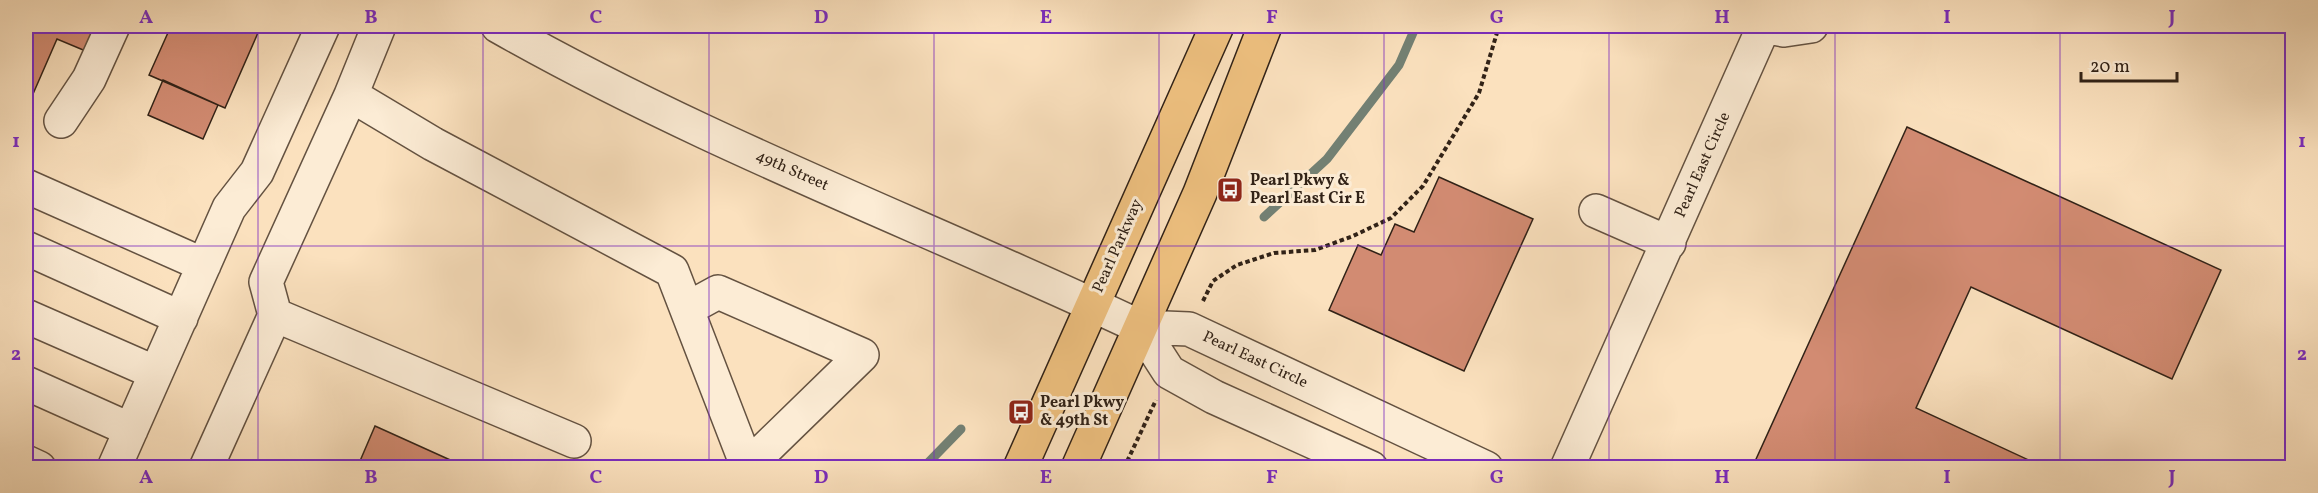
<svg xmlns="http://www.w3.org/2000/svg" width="2318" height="493" viewBox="0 0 2318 493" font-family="Vollkorn,serif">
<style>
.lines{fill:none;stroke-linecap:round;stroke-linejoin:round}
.stream{stroke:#738073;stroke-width:9}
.building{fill:#d28b72;stroke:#312217;stroke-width:1.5}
.minor-casing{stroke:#645241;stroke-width:36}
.major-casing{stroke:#312217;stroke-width:36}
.path{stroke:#312217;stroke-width:4;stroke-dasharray:4.5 3;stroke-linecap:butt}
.minor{stroke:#fcecd5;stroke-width:33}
.major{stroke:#eec07f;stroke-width:33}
.grid{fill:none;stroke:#7b2cbf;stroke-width:1.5;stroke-opacity:0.55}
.labels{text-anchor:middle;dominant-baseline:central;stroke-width:6;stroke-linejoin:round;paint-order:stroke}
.street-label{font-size:16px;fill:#312217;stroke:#fcecd5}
.poi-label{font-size:16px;font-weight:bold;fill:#312217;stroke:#fcecd5;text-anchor:start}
.neatline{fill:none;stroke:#7b2cbf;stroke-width:2}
.grid-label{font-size:20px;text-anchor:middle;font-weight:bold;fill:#7b2cbf}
</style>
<rect width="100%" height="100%" fill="#fbe1be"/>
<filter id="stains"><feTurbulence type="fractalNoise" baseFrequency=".00333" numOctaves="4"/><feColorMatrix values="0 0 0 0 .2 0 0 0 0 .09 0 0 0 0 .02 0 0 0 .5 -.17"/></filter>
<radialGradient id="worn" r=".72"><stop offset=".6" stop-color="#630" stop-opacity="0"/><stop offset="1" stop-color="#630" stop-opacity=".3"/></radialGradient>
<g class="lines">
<path class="stream" d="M1264 217 1327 159 1399 65 1416 26
M923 468 961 429"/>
</g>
<path class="building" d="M26 26H100L88 52 57 39 26 110Z
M171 26H261L225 108 149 75Z
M163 80 218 105 203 139 148 115Z
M1907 127 2221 270 2172 379 1971 287 1916 408 2046 468H1752Z
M1439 177 1533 219 1464 371 1329 310 1358 245 1381 255 1395 224 1414 232Z
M375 426 468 468H357Z"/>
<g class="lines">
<defs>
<path id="minor" d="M498 26C704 143 926 226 1140 327L1189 329 1486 468
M1763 26 1784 30 1811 26
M351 95 379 26
M61 121 89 79 113 26
M26 186 204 265
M1596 211 1669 243
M26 248 181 318
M687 309 718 292 862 355 749 465
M275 315 574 441
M26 316 156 373
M1140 327 1169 372 1214 397 1371 468
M26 383 131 430
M26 462 39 468
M114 468 229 208 257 172 323 26
M206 468 275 315 266 282 351 95 433 144 672 271 748 468
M1567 468 1764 26"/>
<path id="major" d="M1020 468 1217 26
M1078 468 1200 193 1265 26"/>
</defs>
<use href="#minor" class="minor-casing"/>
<use href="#major" class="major-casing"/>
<path class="path" d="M1203 301 1213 281 1237 265 1274 253 1315 250 1353 236 1391 218 1423 186 1479 93 1499 26
M1124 468 1156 400"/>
<use href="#minor" class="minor"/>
<use href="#major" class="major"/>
</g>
<path class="grid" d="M258 26V468M483 26V468M709 26V468M934 26V468M1159 26V468M1384 26V468M1609 26V468M1835 26V468M2060 26V468M26 246H2292"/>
<defs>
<symbol id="bus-square" viewBox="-11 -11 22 22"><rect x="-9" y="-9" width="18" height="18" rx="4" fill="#8f2418" stroke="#fcecd5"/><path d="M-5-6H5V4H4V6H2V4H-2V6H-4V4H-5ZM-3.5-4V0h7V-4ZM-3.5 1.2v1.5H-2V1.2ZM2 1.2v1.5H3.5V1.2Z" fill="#fff"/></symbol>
</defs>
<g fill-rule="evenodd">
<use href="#bus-square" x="1215" y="175" width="30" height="30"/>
<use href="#bus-square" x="1006" y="397" width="30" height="30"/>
</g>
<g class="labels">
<g class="street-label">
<text transform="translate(1703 165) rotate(-66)">Pearl East Circle</text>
<text transform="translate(792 171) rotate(24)">49th Street</text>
<text transform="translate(1118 246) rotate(-66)">Pearl Parkway</text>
<text transform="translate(1255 360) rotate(25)">Pearl East Circle</text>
</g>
<g class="poi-label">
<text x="1250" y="181">Pearl Pkwy &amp;<tspan x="1250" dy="18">Pearl East Cir E</tspan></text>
<text x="1040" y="403">Pearl Pkwy<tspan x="1040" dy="18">&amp; 49th St</tspan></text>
</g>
</g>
<rect width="2318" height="493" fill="none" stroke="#fbe1be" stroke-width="66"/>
<path d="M2081 72v9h96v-9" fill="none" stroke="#312217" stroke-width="3"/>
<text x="2090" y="72" font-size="18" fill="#312217" stroke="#fcecd5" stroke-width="4.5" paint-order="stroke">20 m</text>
<rect x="33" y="33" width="2252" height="427" class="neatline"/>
<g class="grid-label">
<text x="146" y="23">A</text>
<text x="371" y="23">B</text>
<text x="596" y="23">C</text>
<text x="821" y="23">D</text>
<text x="1046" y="23">E</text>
<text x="1272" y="23">F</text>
<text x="1497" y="23">G</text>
<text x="1722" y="23">H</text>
<text x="1947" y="23">I</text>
<text x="2172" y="23">J</text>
<text x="16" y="147">1</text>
<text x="2302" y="147">1</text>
<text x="16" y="360">2</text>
<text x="2302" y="360">2</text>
<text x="146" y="483">A</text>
<text x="371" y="483">B</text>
<text x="596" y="483">C</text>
<text x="821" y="483">D</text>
<text x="1046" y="483">E</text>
<text x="1272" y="483">F</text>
<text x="1497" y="483">G</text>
<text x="1722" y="483">H</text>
<text x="1947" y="483">I</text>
<text x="2172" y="483">J</text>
</g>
<rect width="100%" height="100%" filter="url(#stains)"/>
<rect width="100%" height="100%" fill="url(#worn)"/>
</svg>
